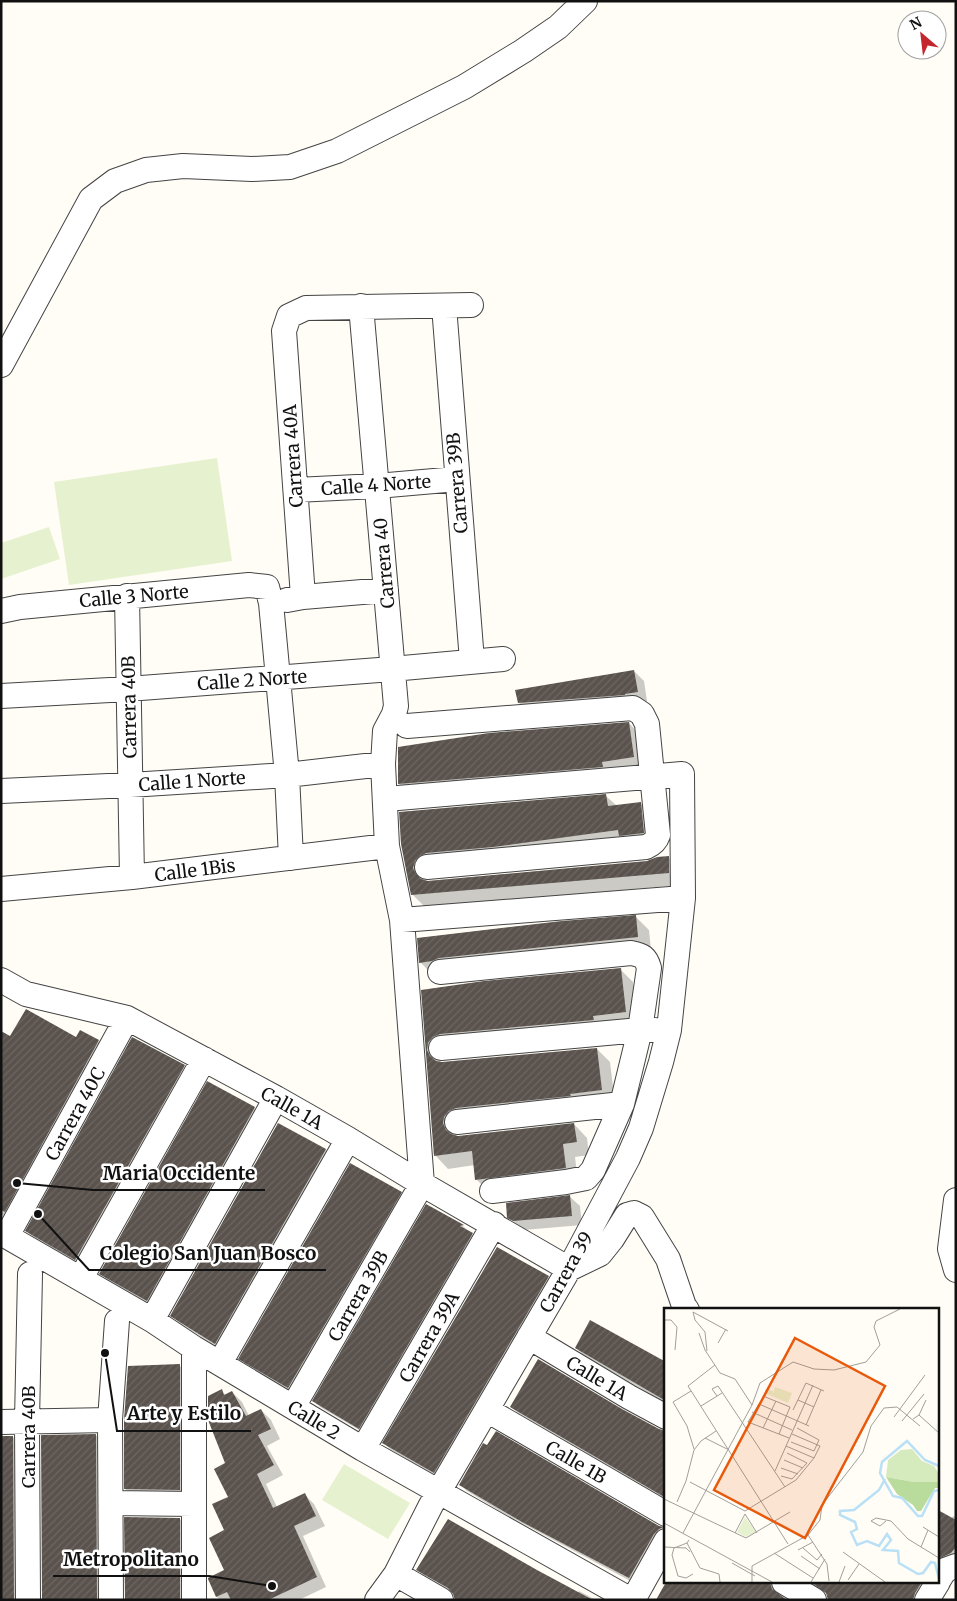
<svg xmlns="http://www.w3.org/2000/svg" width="957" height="1601" viewBox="0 0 957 1601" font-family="Merriweather,serif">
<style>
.pitch{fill:#e6f2cf}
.shadow{fill:#0003}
.building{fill:url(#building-hatch)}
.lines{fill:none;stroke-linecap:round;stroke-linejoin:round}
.minor-casing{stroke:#444;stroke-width:26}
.minor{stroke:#fff;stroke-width:24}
.labels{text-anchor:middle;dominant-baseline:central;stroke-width:5;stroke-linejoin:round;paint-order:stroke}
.street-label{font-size:18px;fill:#111;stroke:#fff}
.inset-river{fill:none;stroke:#b9e0f7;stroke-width:2.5}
.inset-road{fill:none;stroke:#a09f9a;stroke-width:1}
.view{fill:#e8590c;fill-opacity:0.15;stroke:#e8590c;stroke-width:2.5}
.inset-edge{fill:none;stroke:#111;stroke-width:2.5}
.leader{fill:none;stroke:#111;stroke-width:2}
.callout-dot{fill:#111;stroke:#fff;stroke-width:2}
.callout-label{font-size:19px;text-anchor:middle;font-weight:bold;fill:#111;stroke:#fff;stroke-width:5;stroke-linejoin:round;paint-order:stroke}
</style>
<defs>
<pattern id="building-hatch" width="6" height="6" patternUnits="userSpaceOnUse" patternTransform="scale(1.25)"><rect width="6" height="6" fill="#5a524d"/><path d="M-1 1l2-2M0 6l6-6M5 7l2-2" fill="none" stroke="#6d6662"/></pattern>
</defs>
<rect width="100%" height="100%" fill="#fffdf5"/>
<path class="pitch" d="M217 458 232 561 69 585 54 482Z
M49 527 60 559 1 579V543Z
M344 1464 410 1503 388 1539 322 1500Z"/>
<path class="shadow" d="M634 671 644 681 647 701 529 713 519 703Z
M629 723 642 737 647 770 412 797 399 784Z
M606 796 617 806 640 803 653 816 656 845 427 874 426 881 648 862 668 857 681 870V885L425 907 412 894 402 844Z
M636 917 649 930 651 950 433 975 420 962 418 939Z
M620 969 633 982 639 1025 442 1055 440 1063 597 1049 610 1062 615 1103 457 1130 456 1137 574 1124 587 1138 589 1155 575 1157 578 1181 490 1193 477 1180 475 1165 448 1169 435 1155 422 991Z
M1 1033 10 1038 77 1039 98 1041 110 1053 17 1223 1 1214Z
M184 1066 190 1072 82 1265 33 1237 27 1231Z
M208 1083 254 1108 261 1115 154 1307 107 1280 101 1273Z
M278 1124 326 1150 332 1157 222 1350 178 1322 172 1315Z
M401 1193 407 1199 295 1394 246 1365 240 1358Z
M570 1197 580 1206 582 1225 524 1230 519 1227 509 1217Z
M427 1206 463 1226 478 1240 366 1434 320 1407 314 1401Z
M548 1277 555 1283 440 1479 390 1449 384 1443Z
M576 1348 666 1364V1403L583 1355Z
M180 1366 186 1372V1496L132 1495 125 1489Z
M221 1391 226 1395 232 1392 242 1402 249 1416 261 1410 271 1420 280 1439 267 1446 283 1475 266 1484 277 1507 304 1494 314 1504 325 1526 303 1536 326 1587 299 1600H220L217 1597 209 1578 226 1571V1531L230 1497Z
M511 1407 621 1410 659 1430 666 1432V1500L518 1413Z
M96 1435 102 1442 103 1600H43Z
M13 1437 19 1443 20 1600H1Z
M460 1484 659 1527 666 1531 636 1584 503 1513 467 1491Z
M938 1512 951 1519 953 1516 956 1518V1560L938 1571Z
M180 1519 186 1525V1600H126Z
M418 1570 578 1593 579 1591 596 1600H456L454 1593 424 1576Z
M668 1582H778L776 1588 778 1596Z
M809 1582H932L921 1600H829L827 1593Z"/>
<path class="building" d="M634 670 638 692 625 694V695L518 703 515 690Z
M629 722 634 757 602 762 603 767 398 784V747L489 733Z
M606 794 608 806 641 802 644 833 619 836 618 830 493 847 426 853 420 856 415 861 413 868 416 874 421 879 428 881 647 861 657 857 669 856V873L411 895 401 844 399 812Z
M636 915 638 937 439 958 432 961 419 963 417 938 562 921Z
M621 968 626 1012 593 1016 594 1020 440 1034 433 1037 428 1043 427 1050 430 1056 436 1061 442 1062 597 1048 602 1090 570 1094 571 1096 456 1108 449 1111 444 1117 443 1123 446 1130 451 1134 458 1136 574 1123 577 1142 563 1144 566 1168 475 1180 472 1151 434 1156 421 990 484 981Z
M26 1009 76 1037 80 1030 99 1040 5 1212 1 1210V1031L10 1036Z
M132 1037 185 1065 75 1260 25 1231Z
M207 1081 255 1107 147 1301 99 1274Z
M278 1123 326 1149 215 1344 170 1316Z
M350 1163 402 1192 288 1388 238 1359Z
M570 1195 572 1216 513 1221 507 1218 506 1203Z
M426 1204 464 1225 460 1226 473 1233 359 1429 312 1401Z
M497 1247 549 1276 434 1473 382 1443Z
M590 1320 666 1362V1401L575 1348Z
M538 1359 622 1409 659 1429 666 1431V1498L510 1407Z
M180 1364V1490L124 1489V1420L128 1366Z
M222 1389 224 1395 232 1391 246 1416 261 1409 271 1429 258 1435 274 1465 257 1474 273 1508 305 1493 316 1516 294 1526 317 1577 268 1600H231L227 1592 216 1597 208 1579V1578L224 1570 209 1538 224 1530 212 1504 228 1497 214 1469 225 1463 208 1420V1396Z
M496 1431 659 1526 664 1527 659 1529 654 1534 629 1578 522 1522 459 1485 483 1443 487 1445Z
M96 1434 97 1600H42L41 1435Z
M1 1436H13L14 1600H1Z
M938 1510 956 1520V1547L951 1553 938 1559Z
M124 1517 180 1518V1600H125Z
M448 1519 537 1570 593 1600H455L453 1594 448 1588 416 1570Z
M666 1582H770L772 1589 787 1600H656Z
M811 1582H922L915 1593 913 1600H828L826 1593Z"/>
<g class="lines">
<defs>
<path id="minor" d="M444 306 472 661
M1 365 91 199 115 181 146 170 183 166 252 169 290 167 337 151 464 87 523 51 558 27 585 1
M296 490 377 486 457 479
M127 596 132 877
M303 597 284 331 289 316 306 308 471 305
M287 600 303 597 386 590
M1 611 20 607 249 585 267 587 271 603 287 775 291 858
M1 696 128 689 392 669 503 659
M407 726 633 708 642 714 647 724 658 835C656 841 653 844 646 847L427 867
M1 791 130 785 287 775 383 764
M1 889 132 877 387 846
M402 920 683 898
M440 972 631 953C642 955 646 957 649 968L640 1030 622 1104 593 1170 586 1178 566 1182 492 1191
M1 980 26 994 127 1018 276 1098 348 1139 422 1184 569 1269 600 1254 612 1239 627 1215 634 1213 642 1217 668 1259 684 1306 687 1310
M441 1048 640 1030H655
M457 1122 622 1104
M956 1200 950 1249 956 1270
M1 1233 152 1320 194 1348 363 1449 631 1600
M7 1236 127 1018
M81 1278 204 1059
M152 1320 276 1098
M529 1337 629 1397 666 1417
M220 1363 348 1139
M293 1407 422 1184 402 920 387 846 383 764 385 731 394 714 396 706 361 306
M487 1410 666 1514
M1 1422 110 1420
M363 1449 494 1224
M111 1503 194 1504
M396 1574 441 1600
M938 1581 945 1570 956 1566
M784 1582 814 1600
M28 1600 27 1421 30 1274
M111 1600 110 1420 117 1321
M194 1600V1348
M377 1600 396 1574 431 1505 569 1269 628 1158 641 1128 661 1062 669 1030 683 898 682 774 398 798
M633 1600 666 1541
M927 1600 938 1582"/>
</defs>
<use href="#minor" class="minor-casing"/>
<use href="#minor" class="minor"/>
</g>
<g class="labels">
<g class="street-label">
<text transform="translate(293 456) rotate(-94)">Carrera 40A</text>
<text transform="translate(457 483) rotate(-95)">Carrera 39B</text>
<text transform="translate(376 485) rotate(-4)">Calle 4 Norte</text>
<text transform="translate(384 563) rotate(-95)">Carrera 40</text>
<text transform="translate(134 596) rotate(-5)">Calle 3 Norte</text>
<text transform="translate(252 680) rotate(-4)">Calle 2 Norte</text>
<text transform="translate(129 707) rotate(-91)">Carrera 40B</text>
<text transform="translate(192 781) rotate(-4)">Calle 1 Norte</text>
<text transform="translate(195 870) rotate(-7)">Calle 1Bis</text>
<text transform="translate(292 1108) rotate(29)">Calle 1A</text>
<text transform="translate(75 1114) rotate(-61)">Carrera 40C</text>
<text transform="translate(566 1272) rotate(-61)">Carrera 39</text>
<text transform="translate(358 1296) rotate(-60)">Carrera 39B</text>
<text transform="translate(429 1337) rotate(-60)">Carrera 39A</text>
<text transform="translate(597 1378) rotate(31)">Calle 1A</text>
<text transform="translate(314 1420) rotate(31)">Calle 2</text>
<text transform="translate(28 1437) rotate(-90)">Carrera 40B</text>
<text transform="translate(576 1462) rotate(30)">Calle 1B</text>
</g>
</g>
<g transform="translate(664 1308)">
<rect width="275" height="275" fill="#fffdf5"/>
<path d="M248 141 258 153 270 158 275 166V174H250L222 169 224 152 237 142Z" fill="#d5ebbd"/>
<path d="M222 169 250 174H275V180H271L257 203H253L249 197 233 186Z" fill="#b9dc9c"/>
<path d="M111 79 128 85 124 95 101 85V81L109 83V86ZM81 209 92 224 82 229 73 224Z" fill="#e6f2cf"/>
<path class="inset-river" d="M275 158 261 152 243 133 218 154 216 165 229 188 238 190 254 208H258L270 183 275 182M221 171 215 182 190 202 176 203V207L191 214 193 221 187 224 193 237 203 233 215 238 223 226 227 232 219 242 234 243 235 255 254 266 259 265 267 254 271 255 275 271"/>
<path class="inset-road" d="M29 4 31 12 41 24 43 43M29 4 64 23M0 12H7L13 19 11 42M35 25 41 42 56 65 71 71 88 97M54 35 62 21M51 57 24 78 124 236M53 88 48 81 54 78 121 179M99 88 126 99 115 126M134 92 150 99M9 94 23 118 30 141M9 94 27 83M37 98 58 85M129 102 142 75 160 83M88 104 128 122M255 107 275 125M230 109 261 67M249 111 255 107 262 92M238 113 260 86M84 114 95 96 145 118M84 114 125 130M142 117 157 82M99 120 112 93M41 130 63 141M127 134 150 143 155 132 133 120M122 138 150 150M120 152 139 160M117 160 134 166M111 163 149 77M117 168 128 171 143 155 123 145M26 174 81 203 132 172 150 150 156 138 128 126M0 191 82 230 126 204M13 194 22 173 30 142 37 133 52 123M222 213 216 218 207 213 212 210 227 213 244 231 275 250M0 215 108 274M259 219 275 229M19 225 88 97 96 75 129 54 150 61 170 62 202 54 216 37 210 19 212 13 236 1M71 225 81 206 93 225M144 227 156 212 158 197 199 144 207 118 220 100 233 99 256 118M144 227 163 256 165 273M25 232 23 235 36 260 55 266 56 274M0 239 22 240 26 244M257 239 264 222M139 240 153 252 158 246M134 242 149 234M179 244 221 274M110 245 149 270M137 248 156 261M68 255 91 268M14 268 8 247 10 240 23 235M14 268 22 270 29 266M184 272 195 256M88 274V258L144 227M147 274 161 251M175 274 181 258"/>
<path class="view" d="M131 30 221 78 141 230 50 182Z"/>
<rect width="275" height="275" class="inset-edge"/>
</g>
<path class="leader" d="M17 1183L93 1190H265M38 1214L89 1270H326M105 1353L117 1431H251M272 1586L209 1576H53"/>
<g class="callout-dot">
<circle cx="17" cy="1183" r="5"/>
<circle cx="38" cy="1214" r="5"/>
<circle cx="105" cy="1353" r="5"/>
<circle cx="272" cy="1586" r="5"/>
</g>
<g class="callout-label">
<text x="179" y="1180">Maria Occidente</text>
<text x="208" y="1260">Colegio San Juan Bosco</text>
<text x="184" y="1420">Arte y Estilo</text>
<text x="131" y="1566">Metropolitano</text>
</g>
<rect width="957" height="1601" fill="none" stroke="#111111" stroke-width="5"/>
<g transform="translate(922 35) rotate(332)"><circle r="24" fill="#ffffff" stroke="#a0a0a0"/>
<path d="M0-4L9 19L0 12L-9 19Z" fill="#c4262e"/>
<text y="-8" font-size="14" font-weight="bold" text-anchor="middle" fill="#111111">N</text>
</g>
</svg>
